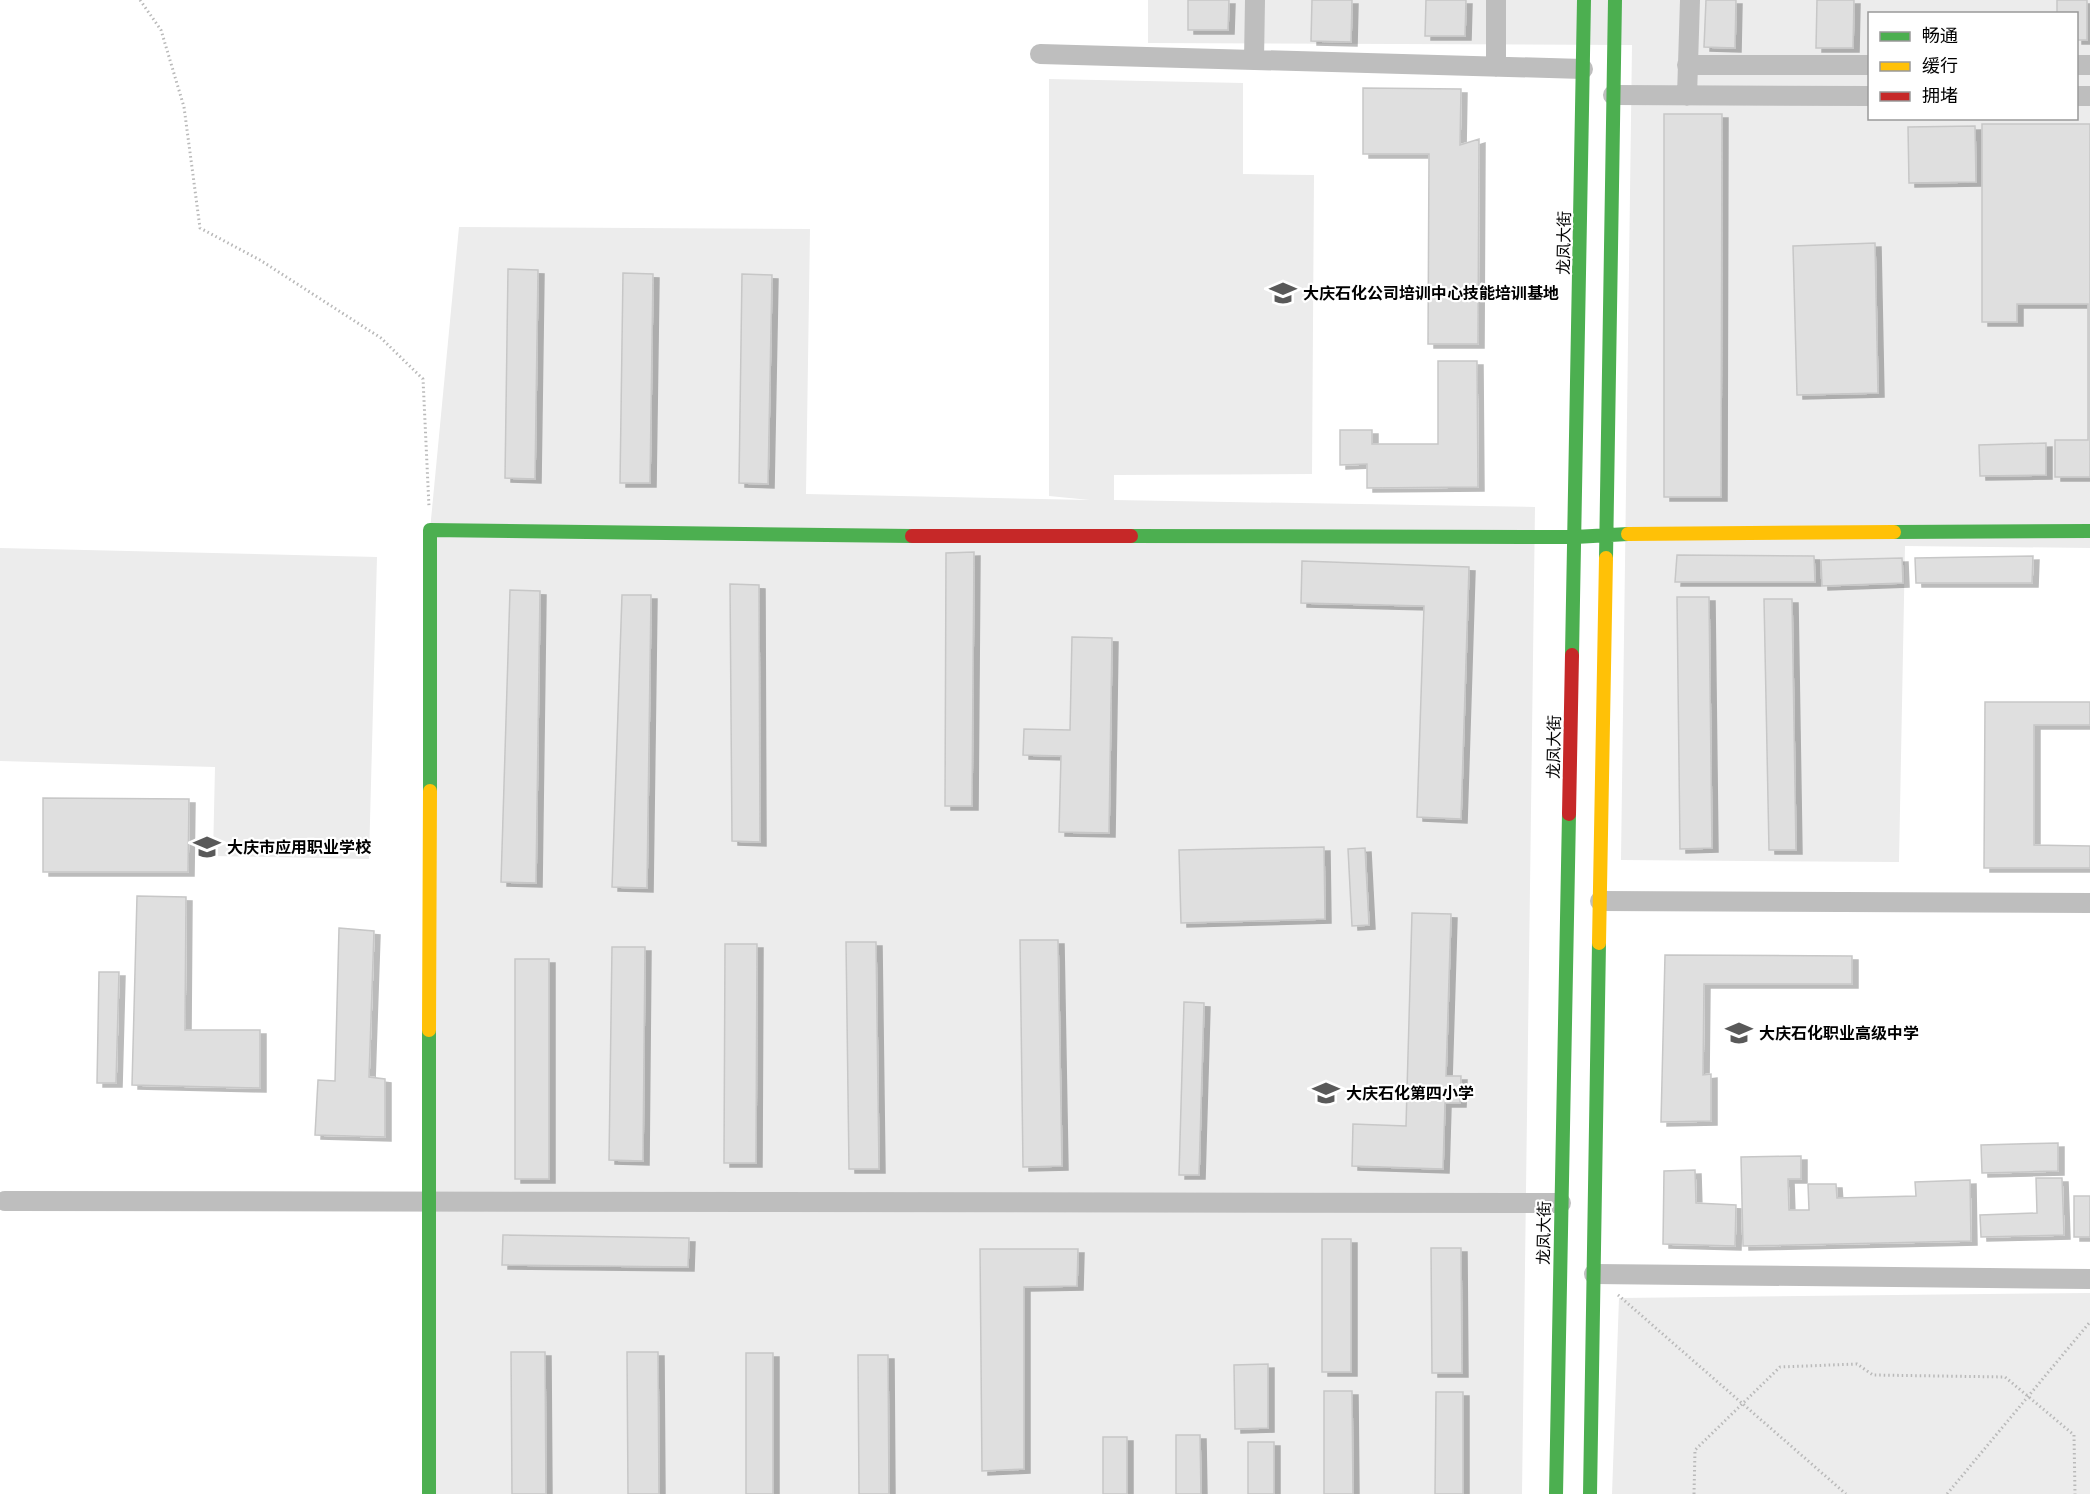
<svg xmlns="http://www.w3.org/2000/svg" width="2090" height="1494" viewBox="0 0 2090 1494" font-family="'Fira Sans Condensed','Noto Sans SC',sans-serif">
<style>
.green{fill:#ececec;fill-rule:evenodd}
.building{fill:#dfdfdf;stroke:#c7c7c7;stroke-width:1.5;filter:url(#shadow)}
.lines{fill:none;stroke-linecap:round;stroke-linejoin:round}
.path{stroke:#b9b9b9;stroke-width:3;stroke-dasharray:1.5 3;stroke-linecap:butt}
.street{stroke:#bebebe;stroke-width:20}
.fast{stroke:#4caf50;stroke-width:14}
.slow{stroke:#ffc107;stroke-width:14}
.jam{stroke:#c62828;stroke-width:14}
.labels{text-anchor:middle;dominant-baseline:central;stroke-width:4.5;stroke-linejoin:round;paint-order:stroke}
.street-label{font-size:16px;fill:#000;stroke:#fff}
.poi-label{font-size:16px;font-weight:bold;fill:#000;stroke:#fff;text-anchor:start}
</style>
<defs>
<filter id="shadow"><feDropShadow dx="6" dy="4" stdDeviation="0" flood-color="#0004"/></filter>
</defs>
<rect width="100%" height="100%" fill="#fff"/>
<path class="green" d="M1148 0H2090V548L1905 546 1899 862 1621 860 1632 45 1148 43ZM1870 14H2076V118H1870Z
M1049 79 1243 83V174L1314 175 1312 474 1114 475V500L1535 507 1522 1494H429L430 530 459 227 810 229 806 494 1090 500 1049 496Z
M0 548 377 557 369 859 213 856 215 767 0 761Z
M2090 1293V1494H1612L1619 1298Z"/>
<path class="building" d="M1188 0H1229L1228 30H1188Z
M1312 0H1352L1351 42 1311 41Z
M1426 0H1466L1465 36H1425Z
M1706 0H1736L1735 48 1704 47Z
M1817 0H1854L1853 48H1816Z
M2057 0H2087V40H2076V14H2057Z
M1363 88 1461 89 1460 145 1479 139 1478 344H1428L1429 154H1363Z
M1664 114H1722L1721 497H1664Z
M1982 124H2090V477H2055V440H2088V304H2017V322H1982Z
M1975 126 1976 182 1909 183 1908 127Z
M1875 243 1878 393 1797 395 1793 246Z
M508 269 538 270 535 479 505 478Z
M623 273 653 274 650 483H620Z
M742 274 772 275 768 484 739 483Z
M1438 361H1477L1478 487 1367 488V464L1340 465V430H1372V444H1438Z
M2046 443V475L1980 476 1979 445Z
M974 552 972 806H945L946 553Z
M1677 555 1814 556 1815 582H1675Z
M2033 556 2032 583H1916L1915 558Z
M1902 558 1903 583 1822 586 1821 560Z
M1302 561 1469 567 1461 819 1417 817 1424 606 1301 603Z
M730 584 759 585 760 842 732 841Z
M510 590 540 591 536 883 501 882Z
M622 595H651L647 888 612 887Z
M1677 597H1709L1712 848 1680 849Z
M1764 599H1792L1796 850H1769Z
M1072 637 1112 638 1109 833 1059 832 1061 756 1023 755 1024 729 1070 730Z
M1985 702H2090V725H2034V845L2090 846V868H1984Z
M43 798 189 799 188 872H43Z
M1324 847 1325 919 1181 923 1179 850Z
M1365 848 1369 925 1352 926 1348 849Z
M137 896 186 897 185 1030H260V1088L132 1085Z
M1412 913 1451 914 1446 1076H1461L1460 1103H1445L1443 1169 1352 1166 1353 1124 1406 1126Z
M339 928 374 931 369 1077 385 1079V1137L315 1135 318 1080 335 1081Z
M1020 940H1058L1062 1166 1023 1167Z
M846 942H876L879 1169H849Z
M725 944H757L756 1163H724Z
M612 947H645L643 1161 609 1160Z
M1665 955 1852 956V984H1704L1703 1075 1711 1074V1121L1661 1122Z
M515 959H549V1179H515Z
M99 972H119L116 1083H97Z
M1184 1002 1204 1003 1199 1175H1179Z
M2058 1143V1171L1982 1173 1981 1145Z
M1801 1156V1179H1788L1789 1210H1809L1808 1184H1836L1837 1198 1916 1196 1915 1182 1970 1180 1971 1241 1743 1246 1741 1157Z
M1695 1170 1696 1203 1736 1205 1735 1246 1663 1244 1664 1171Z
M2036 1178H2062L2064 1235 1981 1237 1980 1215 2037 1213Z
M2074 1196H2090V1237H2074Z
M503 1235 689 1238 688 1267 502 1265Z
M1322 1239H1351V1372H1322Z
M1431 1248H1461L1462 1373H1432Z
M980 1249H1078L1077 1286 1024 1287V1469L982 1471Z
M511 1352H545L546 1494H512Z
M627 1352H658L659 1494H628Z
M746 1353H773V1494H746Z
M858 1355H888L889 1494H859Z
M1268 1364V1428L1235 1429 1234 1365Z
M1324 1391H1352L1353 1494H1324Z
M1436 1392H1463V1494H1435Z
M1176 1435H1200L1201 1494H1176Z
M1103 1437H1127V1494H1103Z
M1248 1442H1274V1494H1248Z"/>
<g class="lines">
<path class="path" d="M140 0 161 30 184 107 200 228 260 260 381 338 423 379 429 507
M1618 1295 1846 1494
M1694 1494 1695 1450 1780 1367 1857 1364 1873 1375 2005 1377 2074 1435 2075 1494
M1947 1494 2090 1322"/>
<path class="street" d="M1040 54 1583 69
M1254 60 1255 0
M1687 65H1870
M2076 65H2090
M1496 67V0
M1613 95 1870 96
M1687 96 1690 0
M2076 96H2090
M1600 901 2090 903
M5 1201 1561 1203
M1594 1274 2090 1279"/>
<path class="fast" d="M1894 532 2090 531
M1131 536 1575 537 1628 534
M1606 558 1615 0
M1572 655 1584 0
M430 791V530L912 536
M429 1494V1030
M1556 1494 1569 814
M1590 1494 1599 943"/>
<path class="slow" d="M1628 534 1894 532
M1599 943 1606 558
M429 1030 430 791"/>
<path class="jam" d="M912 536H1131
M1569 814 1572 655"/>
</g>
<defs>
<symbol id="school-bare" viewBox="-9 -9 18 18"><path d="M0-5L7-2L0 1L-7-2ZM-4 1L0 2.5L4 1V4Q0 6-4 4Z" fill="#595959" stroke="#fff" stroke-width="2.5" paint-order="stroke"/></symbol>
</defs>
<g fill-rule="evenodd">
<use href="#school-bare" x="1264" y="274" width="38" height="38"/>
<use href="#school-bare" x="188" y="828" width="38" height="38"/>
<use href="#school-bare" x="1720" y="1014" width="38" height="38"/>
<use href="#school-bare" x="1307" y="1074" width="38" height="38"/>
</g>
<g class="labels">
<g class="street-label">
<text transform="translate(1564 243) rotate(-89)">龙凤大街</text>
<text transform="translate(1554 747) rotate(-89)">龙凤大街</text>
<text transform="translate(1544 1233) rotate(-89)">龙凤大街</text>
</g>
<g class="poi-label">
<text x="1303" y="293">大庆石化公司培训中心技能培训基地</text>
<text x="227" y="847">大庆市应用职业学校</text>
<text x="1759" y="1033">大庆石化职业高级中学</text>
<text x="1346" y="1093">大庆石化第四小学</text>
</g>
</g>
<rect x="1868" y="12" width="210" height="108" fill="#ffffff" stroke="#999999" stroke-width="1.5"/>
<rect x="1880" y="32" width="30" height="9" fill="#4caf50" stroke="#999999" stroke-width="1.5"/>
<text x="1922" y="42" font-size="18" fill="#000000">畅通</text>
<rect x="1880" y="62" width="30" height="9" fill="#ffc107" stroke="#999999" stroke-width="1.5"/>
<text x="1922" y="72" font-size="18" fill="#000000">缓行</text>
<rect x="1880" y="92" width="30" height="9" fill="#c62828" stroke="#999999" stroke-width="1.5"/>
<text x="1922" y="102" font-size="18" fill="#000000">拥堵</text>
</svg>
